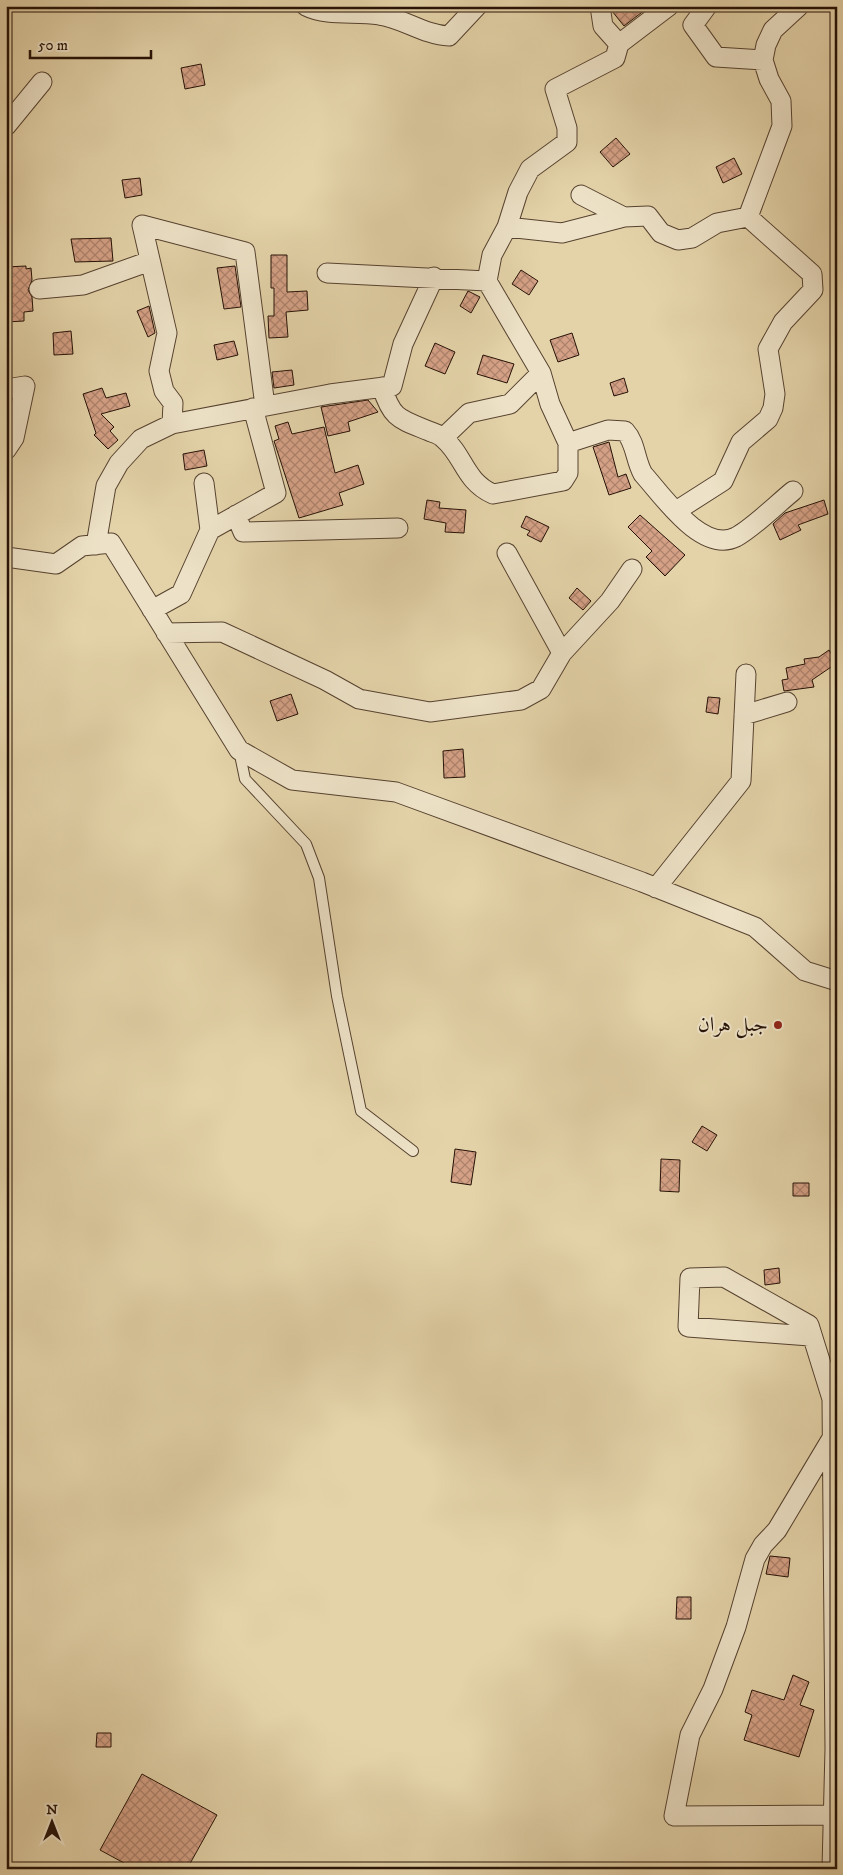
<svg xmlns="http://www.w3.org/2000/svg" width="843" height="1875" viewBox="0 0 843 1875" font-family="'IM FELL DW Pica',Amiri,serif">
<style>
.building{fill:url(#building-cross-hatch);stroke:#261207}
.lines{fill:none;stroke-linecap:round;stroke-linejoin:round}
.lane-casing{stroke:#564230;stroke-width:12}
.street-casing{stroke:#564230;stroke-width:21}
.lane{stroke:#ede2c7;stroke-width:10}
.street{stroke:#ede2c7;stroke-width:19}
.poi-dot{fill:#8f2418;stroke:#ede2c7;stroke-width:2}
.labels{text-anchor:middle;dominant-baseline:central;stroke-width:4;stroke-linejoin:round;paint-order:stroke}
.poi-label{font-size:21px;fill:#261207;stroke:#ede2c7;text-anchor:end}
</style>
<defs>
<pattern id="building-cross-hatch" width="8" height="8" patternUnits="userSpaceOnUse" patternTransform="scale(1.25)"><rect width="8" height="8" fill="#d5a186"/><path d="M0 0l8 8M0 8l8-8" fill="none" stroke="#ad826c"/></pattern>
</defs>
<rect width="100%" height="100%" fill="#e4d3a9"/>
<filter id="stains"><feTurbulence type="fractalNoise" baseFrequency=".004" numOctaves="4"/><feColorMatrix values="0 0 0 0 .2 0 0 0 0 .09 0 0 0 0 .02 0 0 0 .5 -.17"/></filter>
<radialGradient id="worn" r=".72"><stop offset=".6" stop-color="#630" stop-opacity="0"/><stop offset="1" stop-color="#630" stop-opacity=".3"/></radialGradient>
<path class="building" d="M611 6H650L624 26 612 11Z
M201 64 205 85 185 89 181 68Z
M616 138 630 154 613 167 600 152Z
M734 158 742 174 723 183 716 167Z
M140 178 142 195 125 198 122 180Z
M111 238 113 261 75 262 71 239Z
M271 255H287V292L307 291 308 310 286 312 288 337 269 338 268 316H274V288H271Z
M26 266V269L31 268 32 280 28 290 32 297 33 311 24 312V321L6 322V267Z
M235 266 241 307 224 309 217 268Z
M521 270 538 281 529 295 512 284Z
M468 291 480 297 471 313 460 306Z
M149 306 155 333 148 337 137 311Z
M71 331 73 354 54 355 53 333Z
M572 333 579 355 558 362 550 340Z
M234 341 238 355 217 360 214 345Z
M435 343 455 352 445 374 425 366Z
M483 355 514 364 507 383 477 374Z
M292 370 294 385 274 388 272 372Z
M624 378 628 392 614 396 610 383Z
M102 388 106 398 126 393 130 406 101 414 114 427 110 431 118 440 108 449 94 435 96 433 83 394Z
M368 400 378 412 348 422 350 431 328 436 321 407Z
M288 422 292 434 324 427 335 473 358 465 364 484 339 493 343 505 299 518 274 441 279 439 275 426Z
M609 442 618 477 626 474 631 488 609 495 593 447Z
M204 450 207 466 185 470 183 454Z
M427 500 440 502 439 508 466 510 464 533 445 532 446 523 424 519Z
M824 500 828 514 798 525 801 530 780 540 773 524 785 513Z
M640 515 685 555 665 576 646 557 652 551 628 527Z
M526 516 549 527 541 542 527 535 530 531 521 527Z
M577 588 591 601 583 610 569 598Z
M829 650 837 663 812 680 814 687 784 691 782 680 788 679 786 668 805 664 804 659 819 657Z
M291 694 298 714 277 721 270 701Z
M708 697 720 698 718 714 706 712Z
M463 749 465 777 444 778 443 751Z
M702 1126 717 1135 707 1151 692 1142Z
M455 1149 476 1152 471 1185 451 1182Z
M661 1159 680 1160 679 1192 660 1191Z
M793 1183H809V1196H793Z
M779 1268 780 1283 765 1285 764 1270Z
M770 1556 790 1558 788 1577 766 1574Z
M677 1597H691V1619H676Z
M793 1675 809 1682 800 1705 814 1710 799 1757 744 1740 752 1715 745 1712 752 1690 784 1700Z
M97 1733H111V1747H96Z
M142 1774 217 1815 187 1869H135L100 1850Z"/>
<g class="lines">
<defs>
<path id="lane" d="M239 750 245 779 306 844 319 878 337 996 361 1111 413 1151"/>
<path id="street" d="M306 6C328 17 355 11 379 15 403 18 424 35 449 36L477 6
M707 6 693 25 716 57 763 60
M619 44 669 6
M6 126 42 82
M581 195 624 217
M507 227 518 192 530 169 567 142V128L555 89 615 58 619 44 603 26 600 6
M327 273 487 281
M39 289 83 285 150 261
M382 387C392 419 399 419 429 431 433 433 439 434 443 438 464 455 464 481 493 494L563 481 568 473V443L550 404 541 373 487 281 492 255 507 227 562 233 624 217 648 216 661 233 678 240 692 238 717 223 748 217
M6 389 25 386 14 438 6 450
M172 424 173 403 164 391 159 371 167 333 142 225 245 252 265 406
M443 438 469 413 510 404 541 373
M568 443 608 430 625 431C636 443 635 460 643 474 663 496 702 554 736 537 753 528 777 504 793 491
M204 483 210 530
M676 511 723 481 741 442 768 419 773 408 775 394 768 349 783 322 813 290 812 274 748 217 782 126 781 101 769 79 763 60 766 45 773 30 799 6
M236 515 243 532 398 528
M96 545 106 486 119 463 141 439 172 424 330 394 392 386 403 344 434 277
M507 553 562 653
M6 557 56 564 82 546 111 543 239 750 292 780 396 792 642 882 755 927 805 971 837 981
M152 610 181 594 210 530 276 493 253 408
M166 633 222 632 325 680 359 699 430 712 521 700 541 689 562 653 610 601 632 569
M744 715 787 702
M656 888 741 781 746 674
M810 1336 688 1327 690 1278 724 1277 809 1325 832 1399 835 1749 832 1869
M832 1438 777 1530 763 1545 755 1559 736 1627 713 1689 690 1735 674 1816 837 1815"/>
</defs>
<use href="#lane" class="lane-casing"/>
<use href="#street" class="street-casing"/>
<use href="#lane" class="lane"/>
<use href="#street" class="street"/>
</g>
<circle class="poi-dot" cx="778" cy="1025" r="5"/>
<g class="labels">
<g class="poi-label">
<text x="768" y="1025">جبل هران</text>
</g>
</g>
<rect width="843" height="1875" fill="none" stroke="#e4d3a9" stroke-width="25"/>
<rect x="8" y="8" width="828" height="1860" fill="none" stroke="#261207" stroke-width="2.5"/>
<rect x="12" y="12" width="818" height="1850" fill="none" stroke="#261207"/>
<g transform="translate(52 1822)" stroke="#ede2c7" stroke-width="4" paint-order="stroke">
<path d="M0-4L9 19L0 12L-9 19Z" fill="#261207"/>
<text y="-8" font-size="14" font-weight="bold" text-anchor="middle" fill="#261207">N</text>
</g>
<path d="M30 50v8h121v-8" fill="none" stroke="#261207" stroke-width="2.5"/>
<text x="38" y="50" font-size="15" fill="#261207" stroke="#ede2c7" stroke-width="4" paint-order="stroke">50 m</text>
<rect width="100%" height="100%" filter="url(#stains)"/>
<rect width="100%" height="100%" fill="url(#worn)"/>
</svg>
